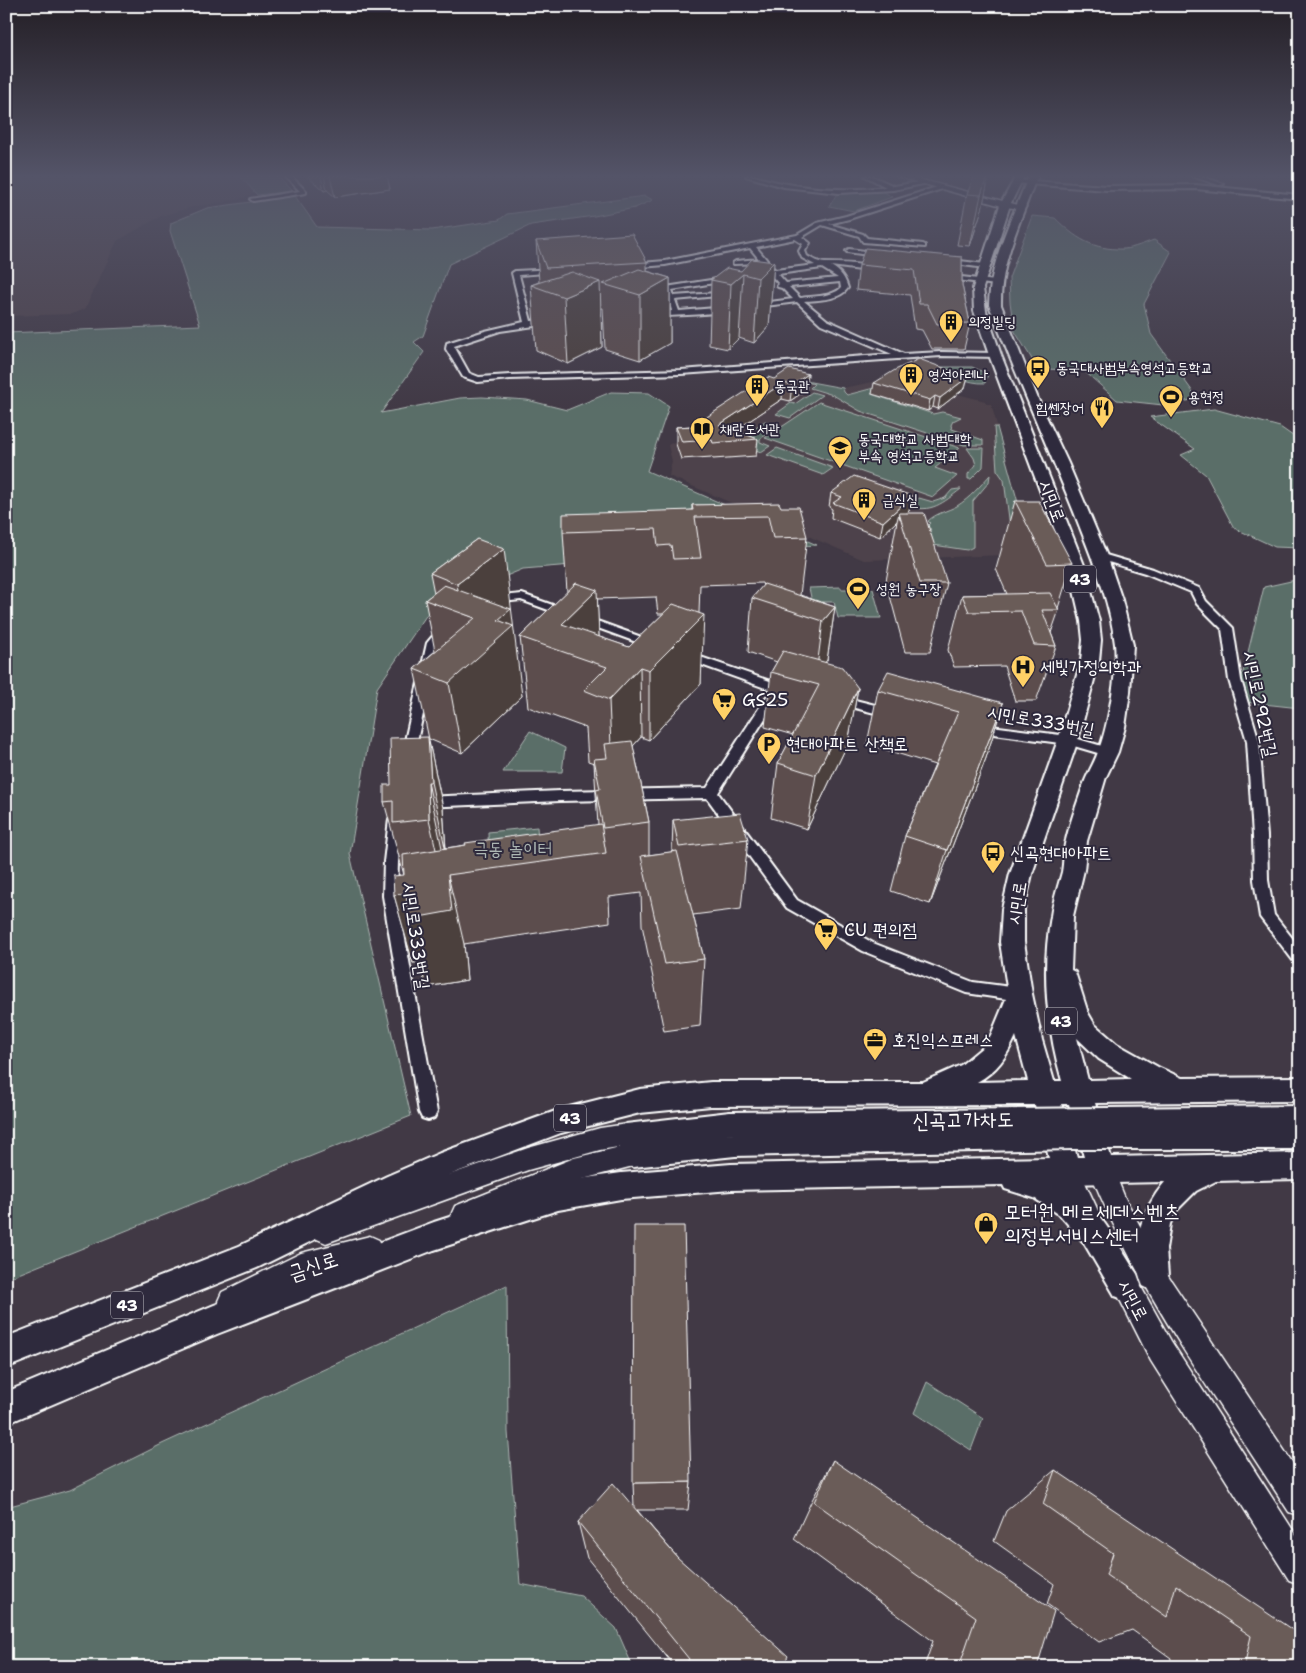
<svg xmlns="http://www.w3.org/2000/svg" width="1306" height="1673" viewBox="0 0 1306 1673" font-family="'Shantell Sans','Poor Story',sans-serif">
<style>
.built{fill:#4e434b}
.green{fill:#5a6e67;stroke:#acb6b3}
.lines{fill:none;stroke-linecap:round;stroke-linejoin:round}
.street-casing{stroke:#fff;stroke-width:4}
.secondary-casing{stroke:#fff;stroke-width:3}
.primary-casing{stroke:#fff;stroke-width:4}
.street{fill:#2f2a3d;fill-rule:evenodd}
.secondary{fill:#2f2a3d;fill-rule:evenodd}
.primary{fill:#2f2a3d;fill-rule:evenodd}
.secondary-bridge-casing{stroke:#fff;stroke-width:26;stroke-linecap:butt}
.secondary-bridge{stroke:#2f2a3d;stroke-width:22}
.wall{fill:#5c4e4d;stroke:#fff;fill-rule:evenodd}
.shaded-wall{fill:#4b403e;stroke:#fff}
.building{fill:#6b5b59;stroke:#fff}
.labels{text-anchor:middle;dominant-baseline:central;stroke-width:4;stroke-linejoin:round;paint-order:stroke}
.far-poi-label{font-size:15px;fill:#fff;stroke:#2f2a3d;text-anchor:start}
.shield{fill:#2f2a3d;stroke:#c1bfc5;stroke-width:1}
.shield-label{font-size:16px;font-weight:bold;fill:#fff}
.street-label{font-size:18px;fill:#fff;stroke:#2f2a3d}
.poi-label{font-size:18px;fill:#fff;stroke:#2f2a3d;text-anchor:start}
.park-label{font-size:18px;fill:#acb6b3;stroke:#2f2a3d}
.near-street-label{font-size:21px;fill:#fff;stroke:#2f2a3d}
.near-poi-label{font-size:21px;fill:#fff;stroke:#2f2a3d;text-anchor:start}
</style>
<rect width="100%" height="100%" fill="#413945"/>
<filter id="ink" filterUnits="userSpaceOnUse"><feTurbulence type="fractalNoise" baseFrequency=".02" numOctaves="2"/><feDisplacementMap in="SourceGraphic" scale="10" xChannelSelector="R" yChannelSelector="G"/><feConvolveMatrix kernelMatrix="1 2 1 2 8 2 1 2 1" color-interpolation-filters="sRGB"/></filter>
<g filter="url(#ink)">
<path class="built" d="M6 176H239L254 193 240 199 192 207 161 216 117 241 85 309 72 314 6 316Z
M893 378 985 401 986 404H991L1037 567 1005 555 864 560 669 476 672 461 668 445 800 380 843 388Z"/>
<path class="green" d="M240 176H277L292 191 257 195Z
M883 191 892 197 854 211 829 206 838 192Z
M295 196 317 227 432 230 499 220 507 214 645 196 653 200 635 208 594 216 531 225 449 264 423 336 414 342 424 352 381 413 460 398 482 397 527 400 567 410 611 392 649 393 669 406 647 471 817 545 523 569 432 607 377 688 350 854 411 1116 6 1279V333L200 325 170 231 171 223 207 208Z
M1032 216 1055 218C1075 238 1093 250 1124 249 1134 248 1145 243 1154 240L1171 252 1144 304 1151 334 1198 399 1163 405 1117 400 1083 370 1038 369 1014 330 1010 302 1009 278Z
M935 367H972L988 374 985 383C968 384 951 374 935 367Z
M800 380 843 388 844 392 847 395 874 388 877 390 871 394 933 414 942 412 961 417 953 421 951 425 952 429 983 440V445H964L860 411 833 395 810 388 814 384Z
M812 392 822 395 790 418 776 414 791 403 795 404Z
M819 402 960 448 935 468 957 476 933 497 765 438Z
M1214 409 1280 427 1300 441V548L1275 547 1234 528 1206 475 1181 455 1195 449 1150 417Z
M765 421 779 426 760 439V442L770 446 761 452 750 448 744 435Z
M994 427H997L1035 564 1014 557 1004 480 997 470Z
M777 448 833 468 823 475 767 455Z
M967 448H984L983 467 971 479H968V474L976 465 974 458Z
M990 475 989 482 973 501V547L967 550 920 543 931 529 926 527 930 523 928 521C936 513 948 511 957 506 970 498 980 486 990 475Z
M959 489H961C943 503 931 514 907 506L919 498 933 502 945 498 952 490Z
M1300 579V708L1236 701 1264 587Z
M841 587V589H873L881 618H838L834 602H812L809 588Z
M530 731 565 748 562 772H503Z
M537 827 540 865 489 870 488 832Z
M507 1285 508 1432 520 1584 581 1596 616 1628 633 1667H6V1507L70 1490 162 1444Z
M927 1382 983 1418 971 1450 914 1413Z"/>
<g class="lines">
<defs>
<path id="street" d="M285 176H291L306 191V193L253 201 250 199 300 191Z
M746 176H754C797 189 841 192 886 187L865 176H872L894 186 925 181 928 183 893 190 839 193 784 187Z
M1192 176H1200L1224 184 1219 185Z
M1016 180 1107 186 1196 185 1300 195V199L1196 189 1107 190 1014 183Z
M940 186 942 189 849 219 829 224 863 234 867 238 923 244 925 245V247L863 242 859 236 822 225 802 237 810 243 805 251 807 256C812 259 819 263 825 263 839 263 868 263 879 270L876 272 831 266C841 272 845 278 848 288 840 300 819 300 804 301L827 320 904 354 941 352 995 353 999 355 998 357 941 356 681 374 510 379 478 382 463 377 446 349 447 343 485 331 524 322 512 273 515 271 556 269 558 270V272L519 275 531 321 552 319H555V323L500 331 454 346 469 373 479 377 510 375 681 370 892 354 821 324 797 302 751 308 750 306 754 304 793 299 782 288 778 287 777 286 779 284 771 275 754 276V274L769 271 762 263 734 264 733 263 736 261 759 259 750 248 665 265 630 268 627 266 630 264 665 261 797 235 817 223 846 216ZM795 239 803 244 799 251 802 258 815 265 775 270 756 247ZM822 268 838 278 786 283 778 274ZM840 282 841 288C832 297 813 296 800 298L789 287Z
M849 249 882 253 885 255 882 257 847 252 846 251Z
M943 259 985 264 988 266 985 268 941 262 940 261Z
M944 275 996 281 999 283 996 285 942 278V276Z
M730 277 733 279 732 280 672 290 674 296 730 292V294L728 295 675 300 679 311 728 307H731V311C718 313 655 319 647 314L651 312 672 311 666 287Z
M1099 553 1153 569 1199 588 1206 601 1233 628 1241 680 1259 741 1267 836 1268 880 1274 915 1300 948V965L1295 963 1260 917 1254 880 1253 836 1247 741 1229 680 1222 629 1197 604 1191 592 1145 573 1095 558 1094 556 1095 554Z
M522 594 658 643 660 645 658 647H650L521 600 491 603 486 600 491 597Z
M445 625 451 628 439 643 414 754 408 758 404 757 402 754 427 643 441 626Z
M686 652 790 688 792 691 786 695 781 693 718 793 797 900 873 943 973 982 1026 989 1028 994 1026 999 1020 1001 966 993 863 951 787 908 707 798 560 801 424 807 419 805 417 802 419 799 424 797 560 791 707 788 771 690 682 658 680 656Z
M839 696 895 710 897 713 891 717 835 703 833 700Z
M976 724 1068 736 1112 749 1114 752 1108 756 1067 744 972 731 970 728Z
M396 814 401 816 403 819 398 862 397 896 437 1112 434 1118 428 1120 422 1118 419 1112 383 896 384 862 389 819 391 816Z"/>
<path id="secondary" d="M896 176H907L1026 207 1022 209 1005 207Z
M627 1124 635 1127 639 1135 635 1143 629 1145H632L641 1148 644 1156 641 1164 575 1181 464 1227 455 1224 451 1215 455 1206 574 1158 624 1146 600 1150 528 1170 326 1243 317 1239 313 1230 317 1221 326 1217 528 1148 600 1128Z
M1101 1157 1110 1161 1125 1198 1162 1267 1300 1474V1516L1289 1512C1218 1401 1138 1292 1089 1169L1092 1161Z
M1067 1159 1076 1163 1100 1215 1096 1224 1087 1227 1078 1224 1055 1171 1058 1163Z
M370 1236 379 1240 383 1249 379 1258 304 1278 231 1314 222 1310 218 1301 222 1292 301 1253Z
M1121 1263 1130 1267 1171 1341 1300 1541V1584L1289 1580 1151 1361 1108 1276 1112 1267Z"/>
<path id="primary" d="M1016 176H1024L1010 205 983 288 986 311 1001 355 1084 565 1099 621 1101 640 1099 661 1078 740 1032 874 1024 909V942L1032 994 1042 1040 1054 1081H1062C1047 1028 1041 970 1051 916 1053 901 1058 887 1062 872 1064 862 1063 850 1066 840 1070 822 1077 804 1083 786 1087 774 1094 764 1098 752 1108 728 1118 670 1115 644 1110 599 1090 554 1074 512 1046 443 1016 375 989 305 990 261 1011 220 1027 180L1030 176H1039L1035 181C1021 221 1000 262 1001 305L1038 399 1068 463 1107 556 1122 600 1133 645 1130 692 1125 727 1118 752 1106 777 1087 841 1084 870 1073 916 1071 970 1075 972 1088 1013 1095 1025 1117 1044 1158 1067 1182 1078 1300 1077V1101L1095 1103 1111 1157 1300 1153V1179L1216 1181 1196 1191 1176 1211 1170 1224 1166 1249 1168 1276 1163 1286 1153 1291 1143 1286C1128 1251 1141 1210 1165 1182L1064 1184C1098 1204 1116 1242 1137 1274L1141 1285 1137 1296 1126 1300 1115 1296 1084 1243 1060 1215 1034 1198 1005 1189 1003 1185 731 1190 621 1199 558 1210 434 1250 217 1334 6 1424V1392L214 1305 434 1222 558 1182 621 1173 731 1164 1049 1158 1035 1105 711 1106 640 1113 561 1133 457 1172 407 1194 257 1268 6 1368V1337L239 1246 387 1176 440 1153 561 1109 640 1089 711 1082H923L961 1065 984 1046 991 1035 1008 994 1000 942 1001 927 1002 909 1010 874 1058 740 1081 661 1083 640 1081 621 1068 565 989 355 974 311 973 288 1000 205ZM1016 1036 1028 1081 977 1082C997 1071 1007 1056 1016 1036ZM1077 1038 1099 1059 1131 1079 1088 1080ZM1061 1104H1069L1084 1157H1077Z"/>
</defs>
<use href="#street" class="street-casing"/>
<use href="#secondary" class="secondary-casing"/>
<use href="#primary" class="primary-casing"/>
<use href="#street" class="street"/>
<use href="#secondary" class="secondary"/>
<use href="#primary" class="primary"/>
<defs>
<path id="secondary-bridge" d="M627 1135 731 1123 1300 1117
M632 1156 734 1145 1073 1138H1300"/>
</defs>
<use href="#secondary-bridge" class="secondary-bridge-casing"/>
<use href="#secondary-bridge" class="secondary-bridge"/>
</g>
<path class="wall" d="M307 176H387L390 189 335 197 327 190 324 191Z
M989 176 982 209 970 246 957 245 967 194Z
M536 241 647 262V271L670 278V343L640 360 605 349 603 308H601L602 347 568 364 536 350 531 285 539 282Z
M962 257V285L970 323 964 349H932L922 330 915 329 910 295 856 290 859 265Z
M774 262 769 326 754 343 739 338 728 349 709 345 711 280 741 271Z
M808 374 806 390 790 401 782 399 734 431 758 439 756 456 713 459 712 457 681 459 676 444V427L693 426 774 379Z
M874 383 965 388 938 409 933 407 928 411 872 394Z
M831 493 912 496 909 511 906 513 947 583 930 652H905L886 581 897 521 880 537 831 518 832 509 829 507Z
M1015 501 1072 563 1058 608 1059 610 1051 633 1056 646 1036 701H1015L1004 666 954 667 948 650 962 595 1007 594 996 569Z
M692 505 781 507 807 537 800 595 835 607 827 660 825 662 858 688 848 743 807 829 771 818 778 763 793 735 765 727 771 672 777 662 748 652 752 598 763 586 762 583 700 585 699 613 701 684 649 740 641 737 633 746 649 822V855L672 852 673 820 748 839 741 909 693 915 704 959 700 1026 664 1031 642 925 641 893 609 897 610 922 464 944 467 980 426 987 420 962 413 963 394 895 404 875 384 802 391 785 428 737 443 808 446 848 598 825 594 763 588 761 586 728 528 707 520 637 567 592 563 532 692 510ZM656 597 658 614H663L629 647 599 637 597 599Z
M477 539 522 696 462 753 429 739 414 669 435 651 425 600 434 593 430 573Z
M878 690 1003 703 986 758 930 904 891 891 905 836 935 765 867 744Z
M833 1460 1037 1667H924L933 1641 794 1539 811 1502Z
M1055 1470 1295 1667H1169L1171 1658 1132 1630 1099 1642 1047 1604 1054 1584 994 1541 1006 1511Z
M691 1482 688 1510H637L677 1557 782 1667H675L587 1558 578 1522 634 1507 633 1483Z"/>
<path class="shaded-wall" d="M321 176H324L327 190 324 191Z
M330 176H387L390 189 335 197Z
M987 176H989L982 209 970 246 981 195Z
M774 262 769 326 754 343 758 278Z
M743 274 739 338 728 349 731 284Z
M670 278V343L640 360V295Z
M600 282 602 347 568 364 564 297Z
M808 374 806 390 790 401 792 385Z
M968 377 965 388 938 409 940 398Z
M783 383 782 399 718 442 719 425Z
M935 396 933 407 928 411 930 400Z
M912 496 909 511 900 519 899 513 897 521 880 537 883 522Z
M504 549 522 696 462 753 449 683 475 618 462 613 457 584Z
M597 590 600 659 562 624Z
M835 607 827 660 816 675 823 621Z
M704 615 701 684 649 740V670Z
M640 667 641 737 612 770 609 700Z
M858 688 848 743 807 829 816 775Z
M1003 703 986 758 930 904 947 850Z
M428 737 443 808 446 852 431 782Z
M428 782 443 853 445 889 429 819Z
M448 875 464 944 467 980 426 987 420 962 413 963 394 895 406 893Z"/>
<path class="building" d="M974 176H987L981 195 967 194Z
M632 234 647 262 546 268 536 241Z
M865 248 962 257V285L970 323 937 324 927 304H919L914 270 859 265Z
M752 259 774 262 758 278 743 274 731 284 711 280 727 268 741 271Z
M639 269 670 278 640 295 603 284Z
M572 272 600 282 564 297 531 285Z
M919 359 968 377 940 398 935 396 930 400 874 383 895 370Z
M789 369 808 374 792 385 783 383 719 425 758 439 713 443 712 440 682 442 676 427 693 426 768 377 774 379Z
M854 476 912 496 883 522 833 503 842 497 831 493Z
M1015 501H1039L1072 563 1047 564Z
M779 503 781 507H799L807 537 773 538 768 516 695 517 701 558 673 559 671 545 658 546 656 529 563 532V514L693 510 692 505Z
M899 513H924L947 583H920Z
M477 539 504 549 457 584 430 573Z
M576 583 597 590 562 624 629 647 673 604 704 615 649 670 640 667 609 700 584 690 607 667 520 637Z
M764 584 835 607 823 621 752 598Z
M444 585 511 609 498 620 513 626 449 683 414 669 475 618 425 600Z
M1050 593 1059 610H1042L1056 646 1034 645 1021 611 969 612 962 595Z
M783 651 842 667 858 688 816 775 778 763 819 685 771 672Z
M888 671 1003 703 947 850 905 836 958 712 878 690Z
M428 737 431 782H428L429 819 393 823V801L384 802V785H391L390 738Z
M632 741 649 822 603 828 596 790 600 789 594 759 607 758 605 744Z
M740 813 748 839 679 847 673 820Z
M601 824 606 853 448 875 452 911 408 919 406 893 394 895 393 876 404 875 403 855 466 845 465 843Z
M677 851 704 959 665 964 641 856Z
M634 1226H684L691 1482 633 1483Z
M833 1460 1054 1611 1037 1667H959L976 1617 814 1502Z
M1055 1470 1300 1635V1645L1295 1667H1244L1251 1636 1176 1585 1167 1617 1106 1575 1113 1553 1043 1504Z
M613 1483 677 1557 788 1656 782 1667H684L689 1659 578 1522Z"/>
</g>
<linearGradient id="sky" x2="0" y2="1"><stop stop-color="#241f26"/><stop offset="0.43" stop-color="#545468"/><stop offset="1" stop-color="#545468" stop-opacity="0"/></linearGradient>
<rect width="1306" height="410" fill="url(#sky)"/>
<defs>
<symbol id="building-pin" viewBox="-11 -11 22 30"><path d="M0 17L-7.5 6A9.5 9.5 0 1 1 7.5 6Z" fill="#ffd166" stroke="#2f2a3d"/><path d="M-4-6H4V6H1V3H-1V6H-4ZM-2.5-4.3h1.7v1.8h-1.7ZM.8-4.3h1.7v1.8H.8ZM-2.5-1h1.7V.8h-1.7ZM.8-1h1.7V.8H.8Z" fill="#111"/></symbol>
<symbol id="bus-pin" viewBox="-11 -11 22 30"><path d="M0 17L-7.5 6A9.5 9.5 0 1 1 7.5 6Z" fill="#ffd166" stroke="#2f2a3d"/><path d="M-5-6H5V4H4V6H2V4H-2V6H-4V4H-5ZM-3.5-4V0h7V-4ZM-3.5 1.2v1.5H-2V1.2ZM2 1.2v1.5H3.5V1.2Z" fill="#111"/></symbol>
<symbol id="stadium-pin" viewBox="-11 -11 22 30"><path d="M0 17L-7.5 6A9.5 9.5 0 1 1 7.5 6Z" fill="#ffd166" stroke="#2f2a3d"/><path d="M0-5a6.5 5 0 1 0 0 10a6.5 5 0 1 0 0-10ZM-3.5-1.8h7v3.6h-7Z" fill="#111"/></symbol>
<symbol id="restaurant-pin" viewBox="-11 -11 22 30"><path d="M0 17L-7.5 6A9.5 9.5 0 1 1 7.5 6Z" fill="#ffd166" stroke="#2f2a3d"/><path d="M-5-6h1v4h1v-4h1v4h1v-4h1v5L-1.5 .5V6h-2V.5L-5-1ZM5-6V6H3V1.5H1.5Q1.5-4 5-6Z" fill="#111"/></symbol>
<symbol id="library-pin" viewBox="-11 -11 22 30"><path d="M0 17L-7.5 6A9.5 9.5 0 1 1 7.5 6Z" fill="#ffd166" stroke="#2f2a3d"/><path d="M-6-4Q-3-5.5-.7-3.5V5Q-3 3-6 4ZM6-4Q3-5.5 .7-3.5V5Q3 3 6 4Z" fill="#111"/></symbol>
<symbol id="school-pin" viewBox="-11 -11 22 30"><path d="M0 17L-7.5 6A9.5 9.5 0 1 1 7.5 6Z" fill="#ffd166" stroke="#2f2a3d"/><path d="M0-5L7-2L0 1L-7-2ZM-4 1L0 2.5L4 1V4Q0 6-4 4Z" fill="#111"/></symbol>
<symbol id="hospital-pin" viewBox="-11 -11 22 30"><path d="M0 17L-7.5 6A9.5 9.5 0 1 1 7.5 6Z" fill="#ffd166" stroke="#2f2a3d"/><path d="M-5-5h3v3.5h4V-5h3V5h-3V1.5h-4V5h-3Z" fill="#111"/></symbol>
<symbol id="supermarket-pin" viewBox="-11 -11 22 30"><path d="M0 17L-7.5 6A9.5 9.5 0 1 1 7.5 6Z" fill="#ffd166" stroke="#2f2a3d"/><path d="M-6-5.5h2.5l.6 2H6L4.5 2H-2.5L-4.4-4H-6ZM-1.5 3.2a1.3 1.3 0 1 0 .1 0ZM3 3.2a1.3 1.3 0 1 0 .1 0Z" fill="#111"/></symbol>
<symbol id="parking-pin" viewBox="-11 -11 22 30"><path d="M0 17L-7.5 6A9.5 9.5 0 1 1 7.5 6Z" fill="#ffd166" stroke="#2f2a3d"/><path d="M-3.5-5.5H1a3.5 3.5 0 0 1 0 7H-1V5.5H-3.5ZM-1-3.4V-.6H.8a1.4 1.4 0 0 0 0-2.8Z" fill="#111"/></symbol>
<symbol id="office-pin" viewBox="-11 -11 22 30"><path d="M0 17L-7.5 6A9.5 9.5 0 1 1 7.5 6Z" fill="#ffd166" stroke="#2f2a3d"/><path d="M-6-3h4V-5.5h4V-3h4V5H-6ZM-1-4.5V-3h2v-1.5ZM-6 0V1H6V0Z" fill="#111"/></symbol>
<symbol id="shop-pin" viewBox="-11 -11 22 30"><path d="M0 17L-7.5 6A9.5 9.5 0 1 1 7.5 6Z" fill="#ffd166" stroke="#2f2a3d"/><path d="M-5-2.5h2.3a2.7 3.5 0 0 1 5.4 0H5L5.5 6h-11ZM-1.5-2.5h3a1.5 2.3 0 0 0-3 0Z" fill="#111"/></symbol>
</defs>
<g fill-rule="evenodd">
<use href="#building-pin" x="937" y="308" width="28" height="38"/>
<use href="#bus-pin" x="1024" y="354" width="28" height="38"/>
<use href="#building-pin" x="897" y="361" width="28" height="38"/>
<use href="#building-pin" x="743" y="372" width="28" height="38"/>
<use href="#stadium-pin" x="1157" y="383" width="28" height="38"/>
<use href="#restaurant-pin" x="1088" y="394" width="28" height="38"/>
<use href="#library-pin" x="688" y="415" width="28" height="38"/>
<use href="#school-pin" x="826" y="434" width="28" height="38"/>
<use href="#building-pin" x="850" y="486" width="28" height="38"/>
<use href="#stadium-pin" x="844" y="575" width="28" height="38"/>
<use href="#hospital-pin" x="1009" y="653" width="28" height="38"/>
<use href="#supermarket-pin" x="710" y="686" width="28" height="38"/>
<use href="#parking-pin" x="755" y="730" width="28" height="38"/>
<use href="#bus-pin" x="979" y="839" width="28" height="38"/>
<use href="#supermarket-pin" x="812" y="916" width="28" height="38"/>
<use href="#office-pin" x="861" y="1026" width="28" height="38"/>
<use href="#shop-pin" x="972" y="1210" width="28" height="38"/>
</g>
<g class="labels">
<g class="far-poi-label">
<text x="968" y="322">의정빌딩</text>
<text x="1056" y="368">동국대사범부속영석고등학교</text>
<text x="928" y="375">영석아레나</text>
<text x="774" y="386">동국관</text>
<text x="1188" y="397">용현정</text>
<text x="1084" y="408" text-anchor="end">힘쎈장어</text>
<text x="720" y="429">채란도서관</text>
<text x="858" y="439">동국대학교 사범대학<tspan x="858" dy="17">부속 영석고등학교</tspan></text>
<text x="882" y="500">급식실</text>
<text x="876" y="589">성원 농구장</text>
</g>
<g class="shield">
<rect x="1064" y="565.5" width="32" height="27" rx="4"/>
<rect x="1045" y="1007.5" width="32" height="27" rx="4"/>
<rect x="554" y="1104.5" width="32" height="27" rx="4"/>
<rect x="111" y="1291.5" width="32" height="27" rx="4"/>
</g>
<g class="shield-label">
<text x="1080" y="579">43</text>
<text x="1061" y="1021">43</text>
<text x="570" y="1118">43</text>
<text x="127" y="1305">43</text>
</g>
<g class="street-label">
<text transform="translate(1052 501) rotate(69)">시민로</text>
<text transform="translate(1260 704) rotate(78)">시민로292번길</text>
<text transform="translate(1041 721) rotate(10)">시민로333번길</text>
<text transform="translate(1017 903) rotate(-81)">시민로</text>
<text transform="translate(416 936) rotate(82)">시민로333번길</text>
<text transform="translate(1133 1300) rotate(62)">시민로</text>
</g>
<g class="poi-label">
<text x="1040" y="667">세빛가정의학과</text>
<text x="742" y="700">GS25</text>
<text x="786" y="744">현대아파트 산책로</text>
<text x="1010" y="853">신곡현대아파트</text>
<text x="844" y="930">CU 편의점</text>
<text x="892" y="1040">호진익스프레스</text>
</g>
<g class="park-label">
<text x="513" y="849">극동 놀이터</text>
</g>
<g class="near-street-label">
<text transform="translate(963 1120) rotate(-1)">신곡고가차도</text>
<text transform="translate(313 1266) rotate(-18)">금신로</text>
</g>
<g class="near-poi-label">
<text x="1004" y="1212">모터원 메르세데스벤츠<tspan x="1004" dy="24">의정부서비스센터</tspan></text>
</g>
</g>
<rect width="1306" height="1673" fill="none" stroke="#2f2a3d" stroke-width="25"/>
<rect x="12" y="12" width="1281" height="1648" fill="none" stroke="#fff" stroke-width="2" filter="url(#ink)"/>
</svg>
